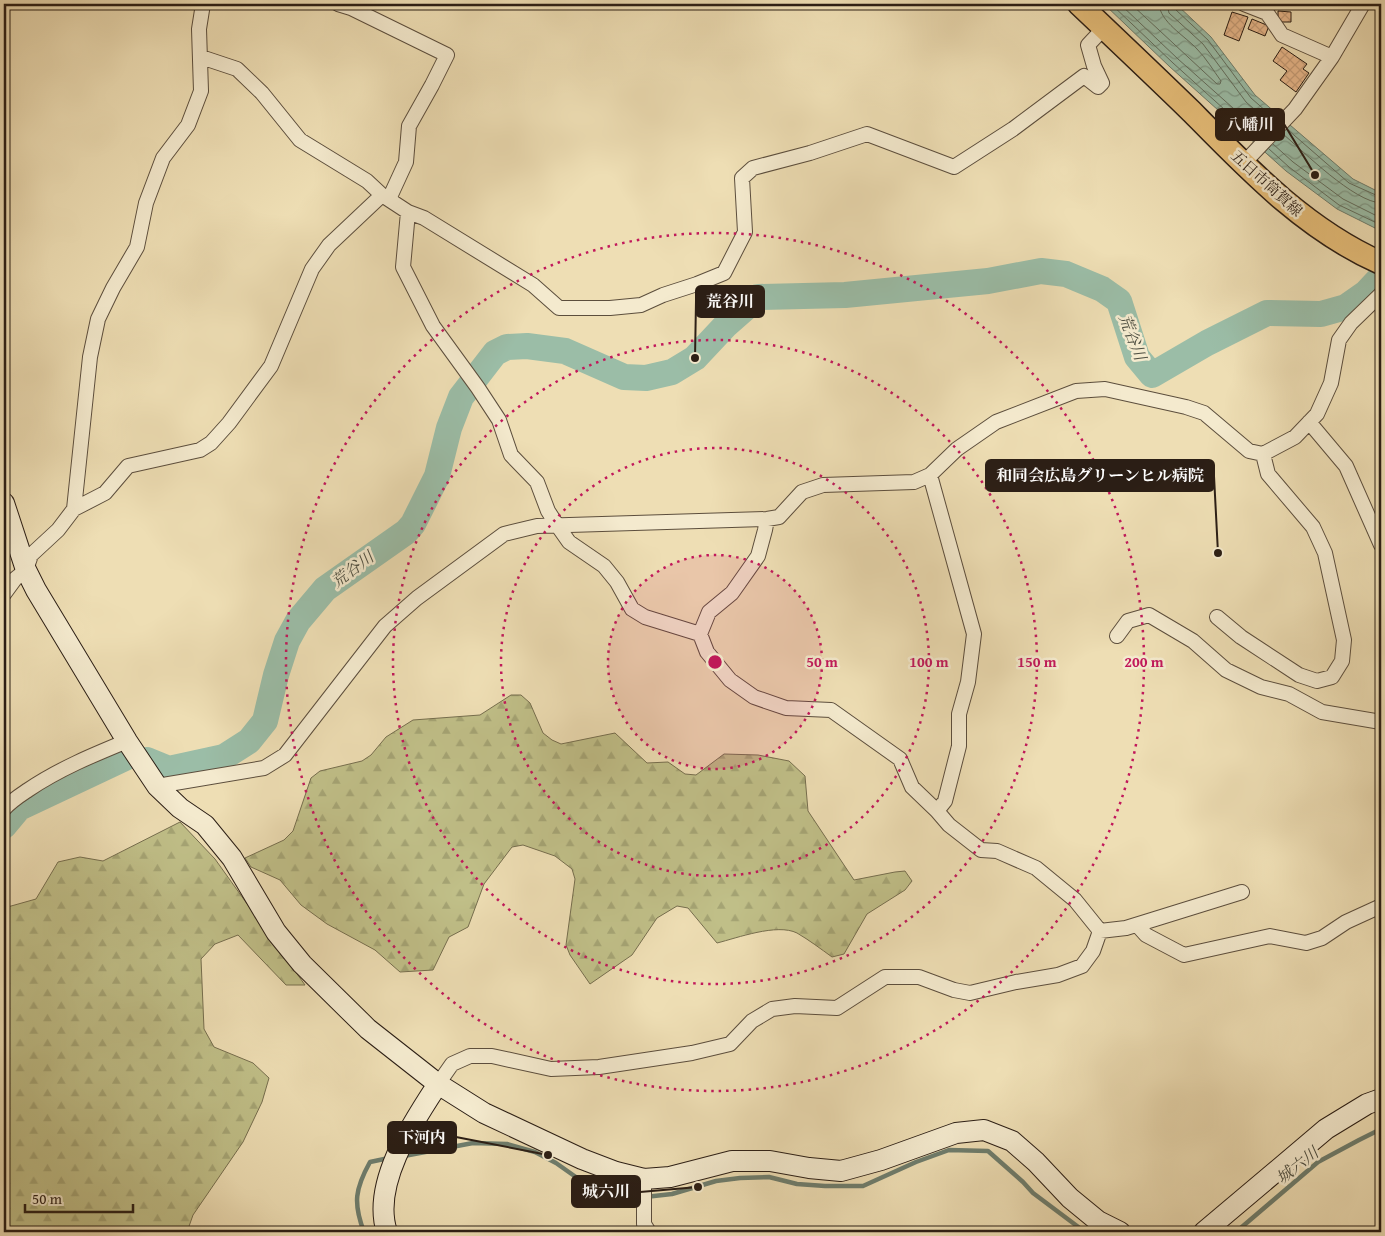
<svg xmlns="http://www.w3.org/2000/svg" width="1385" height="1236" viewBox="0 0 1385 1236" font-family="'Gentium Book Plus','Noto Serif JP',serif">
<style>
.forest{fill:url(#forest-firs);stroke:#766e4e}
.water{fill:url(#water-waves);stroke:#6e7d6d}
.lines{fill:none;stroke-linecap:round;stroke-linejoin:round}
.shore{stroke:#636e5e;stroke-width:1}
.stream{stroke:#6e7d6d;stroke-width:4.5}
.river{stroke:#9bbda7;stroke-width:26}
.building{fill:url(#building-cross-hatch);stroke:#2b1e15}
.street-casing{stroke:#5c4e3d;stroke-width:16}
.secondary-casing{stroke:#2b1e15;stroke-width:22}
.primary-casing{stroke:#2b1e15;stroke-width:25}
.street{stroke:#f4eace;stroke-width:14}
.secondary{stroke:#f4eace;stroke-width:20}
.primary{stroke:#e7bf7a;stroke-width:22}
.ring{fill:none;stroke:#c2185b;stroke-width:2.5;stroke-dasharray:2.5 5}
.labels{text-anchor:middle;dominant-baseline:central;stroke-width:5;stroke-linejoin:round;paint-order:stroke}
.street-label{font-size:15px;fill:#2b1e15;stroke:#f4eace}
.water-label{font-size:16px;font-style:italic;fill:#4d4e41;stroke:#f4eace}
.centre{fill:#c2185b;stroke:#f4eace;stroke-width:2.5}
.ring-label{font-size:15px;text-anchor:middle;font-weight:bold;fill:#c2185b;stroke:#f4eace;stroke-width:5;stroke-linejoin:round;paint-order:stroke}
.leader{fill:none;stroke:#2b1e15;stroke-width:2}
.callout-dot{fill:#2b1e15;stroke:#f4eace;stroke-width:2}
.callout{fill:#2b1e15;stroke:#2b1e15;stroke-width:2}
.callout-label{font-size:16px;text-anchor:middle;font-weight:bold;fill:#fff}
</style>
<defs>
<pattern id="forest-firs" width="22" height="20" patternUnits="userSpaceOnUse" patternTransform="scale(1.25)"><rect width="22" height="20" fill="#c0bf88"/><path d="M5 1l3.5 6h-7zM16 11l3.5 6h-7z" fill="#a5a474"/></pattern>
<pattern id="water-waves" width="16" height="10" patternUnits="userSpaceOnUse" patternTransform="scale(1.25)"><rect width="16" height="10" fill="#9bbda7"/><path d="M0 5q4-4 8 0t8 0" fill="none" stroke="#7f9987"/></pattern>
<pattern id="building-cross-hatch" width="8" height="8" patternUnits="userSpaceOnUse" patternTransform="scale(1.25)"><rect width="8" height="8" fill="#e7b78b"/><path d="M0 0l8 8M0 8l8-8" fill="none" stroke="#c69d77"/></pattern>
</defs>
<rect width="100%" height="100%" fill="#eedeb4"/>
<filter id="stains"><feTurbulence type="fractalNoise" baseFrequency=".004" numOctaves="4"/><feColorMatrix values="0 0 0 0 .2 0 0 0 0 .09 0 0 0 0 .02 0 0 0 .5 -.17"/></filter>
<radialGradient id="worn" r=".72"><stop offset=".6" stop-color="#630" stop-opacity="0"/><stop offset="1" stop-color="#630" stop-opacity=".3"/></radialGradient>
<path class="forest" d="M511 695H521L530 703 543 733 552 740 561 744 615 733 647 763 668 762 685 774 696 775 724 754 758 755 789 761 805 776 808 811 854 880 895 872 905 871 912 881 905 890 867 914 844 954 832 957C821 949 809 940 797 933 777 923 737 938 717 943L688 908 677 906 657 918 632 955 590 984 570 955 566 945 575 879 572 869 555 856 523 845 512 847 484 884 468 927 449 937 433 970 400 972 375 950 327 924 301 905 280 880 251 867 245 858 284 840 293 831 311 778 320 771 362 761 371 755 386 737 413 720 480 715Z
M180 822 215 859 305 985H286L238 935 215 944 201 959 204 1029 214 1047 253 1063 269 1078 262 1102 243 1142 193 1215 187 1232H4V908L36 899 58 862 80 857 103 861Z"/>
<path class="water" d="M1104 4H1176L1211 37 1255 95 1353 179 1381 193V231L1337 209 1286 171 1170 67Z"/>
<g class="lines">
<path class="shore" d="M1111 4 1173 63 1256 138
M1120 4 1178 59 1261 133
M1131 4 1217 84H1220L1221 81C1213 70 1206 58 1197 49 1185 36 1160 22 1159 4
M1167 4 1169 13 1203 44 1246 102 1270 123
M1173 4 1175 9 1208 40 1251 98 1275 119
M1287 129 1349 183 1378 196 1381 197
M1283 134C1304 152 1354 202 1381 203
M1273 144 1293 162 1343 199 1381 218
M1269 149 1289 167 1339 205 1381 225"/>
<path class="stream" d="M404 1156 473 1143 507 1144 535 1152 556 1163 590 1187 606 1194 636 1198 672 1194 716 1181 740 1178 769 1177 797 1184 825 1186H863L916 1162 949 1150 988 1151 1023 1182 1033 1193 1085 1232
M364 1232C353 1203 355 1189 370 1162L389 1158
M1236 1232 1318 1162 1359 1140 1381 1129"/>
<path class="river" d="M147 760 169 769 224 757 249 741 265 721 276 675 287 641 298 621 325 589 406 532 413 524 437 476 449 428 461 397 495 353 507 347 527 346 565 351 624 377 646 378 672 372 695 358 725 326 758 297 845 295 988 281 1041 271 1066 274 1102 289 1119 301 1137 357 1152 375 1207 343 1267 313 1321 314 1346 307 1366 293 1381 277
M4 826 19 808 125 758"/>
</g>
<path class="building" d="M1287 4H1302V9H1287Z
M1278 11 1291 12V22H1278Z
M1232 12 1248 17 1239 41 1224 35Z
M1252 19 1269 26 1265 36 1248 29Z
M1282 47 1307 64 1303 69 1309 73 1296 92 1280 80 1287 71 1273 61Z"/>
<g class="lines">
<defs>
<path id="street" d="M338 4 351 8 447 55 432 85 409 126 406 162 389 199
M1244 4 1267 13 1282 35 1332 57
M201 57 237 69 262 93 300 140 367 181 382 195 408 212 424 218 533 285 559 308H610L641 305 663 295 697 284 724 273 745 232 742 178 753 168 810 153 867 134 954 167 1013 129 1084 76 1098 87 1102 83 1094 66 1088 45 1104 28
M1243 164 1295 109 1332 57 1363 4
M408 212 403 267 433 326 478 388 499 420 511 455 537 482 548 511 557 525 569 542 604 566 617 582 632 609 645 617 700 634 707 652 730 680 754 697 786 708 831 710 900 759 912 787 937 811 949 825 981 850 997 851 1036 868 1075 900 1100 931 1126 928 1242 892
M1309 422 1346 466 1381 545
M930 475 974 634 968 682 959 714V746L945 801 937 811
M74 509 105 493 128 466 200 450 211 443 229 423 271 366 312 269 329 245 382 195
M4 594 15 579 26 570 31 555 58 530 74 509 90 357 98 319 113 288 137 247 146 203 163 158 188 125 201 91 199 29 203 4
M1217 617 1241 637 1299 675 1317 681 1332 677 1342 661 1344 640 1325 553 1313 527 1268 474 1263 454
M700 634 709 612 732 593 758 556 765 530 767 519
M1117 636 1128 621 1149 615 1193 641 1226 670 1261 687 1289 694 1322 712 1381 722
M157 786 264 768 285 755 385 626 417 598 504 534 537 526 767 519 779 517 802 492 823 485 914 482 930 475 957 449 996 422 1076 391 1105 389 1186 407 1204 413 1249 451 1263 454 1295 437 1317 414 1331 383 1339 340 1351 323 1381 294
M4 809C11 801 19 796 28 790 59 769 93 755 127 741
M1137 925 1146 935 1184 955 1270 936 1306 943 1322 938 1346 922 1381 906
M438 1084 452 1064 470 1056H492L551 1069 599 1067 692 1053 730 1044 752 1021 772 1009 795 1006 837 1008 885 977H919L954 990 970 993 1016 982 1058 975 1082 966 1093 951 1100 931
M644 1179V1224L649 1232"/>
<path id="secondary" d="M4 503 26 570 36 590 127 741 157 786 180 808 205 825 232 858 276 932 302 964 368 1029 438 1084 484 1113 582 1159 616 1172 644 1179 670 1177 732 1161H770L809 1168 841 1171 881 1160 956 1133 984 1130 1012 1141 1036 1162 1070 1198 1098 1221 1120 1232
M387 1232C371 1184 413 1122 438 1084
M1204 1232 1326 1129 1367 1104 1381 1099"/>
<path id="primary" d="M1079 4C1117 40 1155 76 1192 112 1249 170 1306 230 1381 263"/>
</defs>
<use href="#street" class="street-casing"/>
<use href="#secondary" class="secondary-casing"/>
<use href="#primary" class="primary-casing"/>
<use href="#street" class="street"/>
<use href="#secondary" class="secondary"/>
<use href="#primary" class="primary"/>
</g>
<circle cx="715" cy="662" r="107" fill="#c2185b" fill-opacity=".12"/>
<g class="ring">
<circle cx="715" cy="662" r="107"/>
<circle cx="715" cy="662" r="214"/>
<circle cx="715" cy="662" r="322"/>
<circle cx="715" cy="662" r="429"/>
</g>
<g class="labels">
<g class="street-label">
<text transform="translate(1267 183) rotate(42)">五日市筒賀線</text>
</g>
<g class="water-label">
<text transform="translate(1133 337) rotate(69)">荒谷川</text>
<text transform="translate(352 569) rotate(-37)">荒谷川</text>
<text transform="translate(1297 1165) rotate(-38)">城六川</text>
</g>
</g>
<circle cx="715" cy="662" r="8" class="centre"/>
<g class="ring-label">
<text x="822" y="667">50 m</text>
<text x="929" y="667">100 m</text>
<text x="1037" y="667">150 m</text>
<text x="1144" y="667">200 m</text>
</g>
<path class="leader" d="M1315 175L1284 124M695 358L696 301M1218 553L1214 476M548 1155L456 1137M698 1187L640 1192"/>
<g class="callout-dot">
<circle cx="1315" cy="175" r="5"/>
<circle cx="695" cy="358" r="5"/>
<circle cx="1218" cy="553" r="5"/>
<circle cx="548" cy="1155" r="5"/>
<circle cx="698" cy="1187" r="5"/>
</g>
<g class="callout">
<rect x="1216" y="109" width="68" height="31" rx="5"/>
<rect x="696" y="286" width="68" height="31" rx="5"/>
<rect x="986" y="460" width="228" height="31" rx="5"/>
<rect x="388" y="1122" width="68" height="31" rx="5"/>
<rect x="572" y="1176" width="68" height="31" rx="5"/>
</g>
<g class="callout-label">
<text x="1250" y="130">八幡川</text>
<text x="730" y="307">荒谷川</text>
<text x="1100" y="481">和同会広島グリーンヒル病院</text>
<text x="422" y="1143">下河内</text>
<text x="606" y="1197">城六川</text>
</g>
<rect width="1385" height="1236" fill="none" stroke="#eedeb4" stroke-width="20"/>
<rect x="5" y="5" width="1375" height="1226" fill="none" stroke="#2b1e15" stroke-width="2.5"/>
<rect x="10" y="10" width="1365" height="1216" fill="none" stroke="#2b1e15"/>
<path d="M25 1204v8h108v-8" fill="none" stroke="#2b1e15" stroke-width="2.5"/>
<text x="32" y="1204" font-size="15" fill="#2b1e15" stroke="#f4eace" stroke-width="4" paint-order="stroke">50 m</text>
<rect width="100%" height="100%" filter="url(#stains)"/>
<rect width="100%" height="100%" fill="url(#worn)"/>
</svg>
